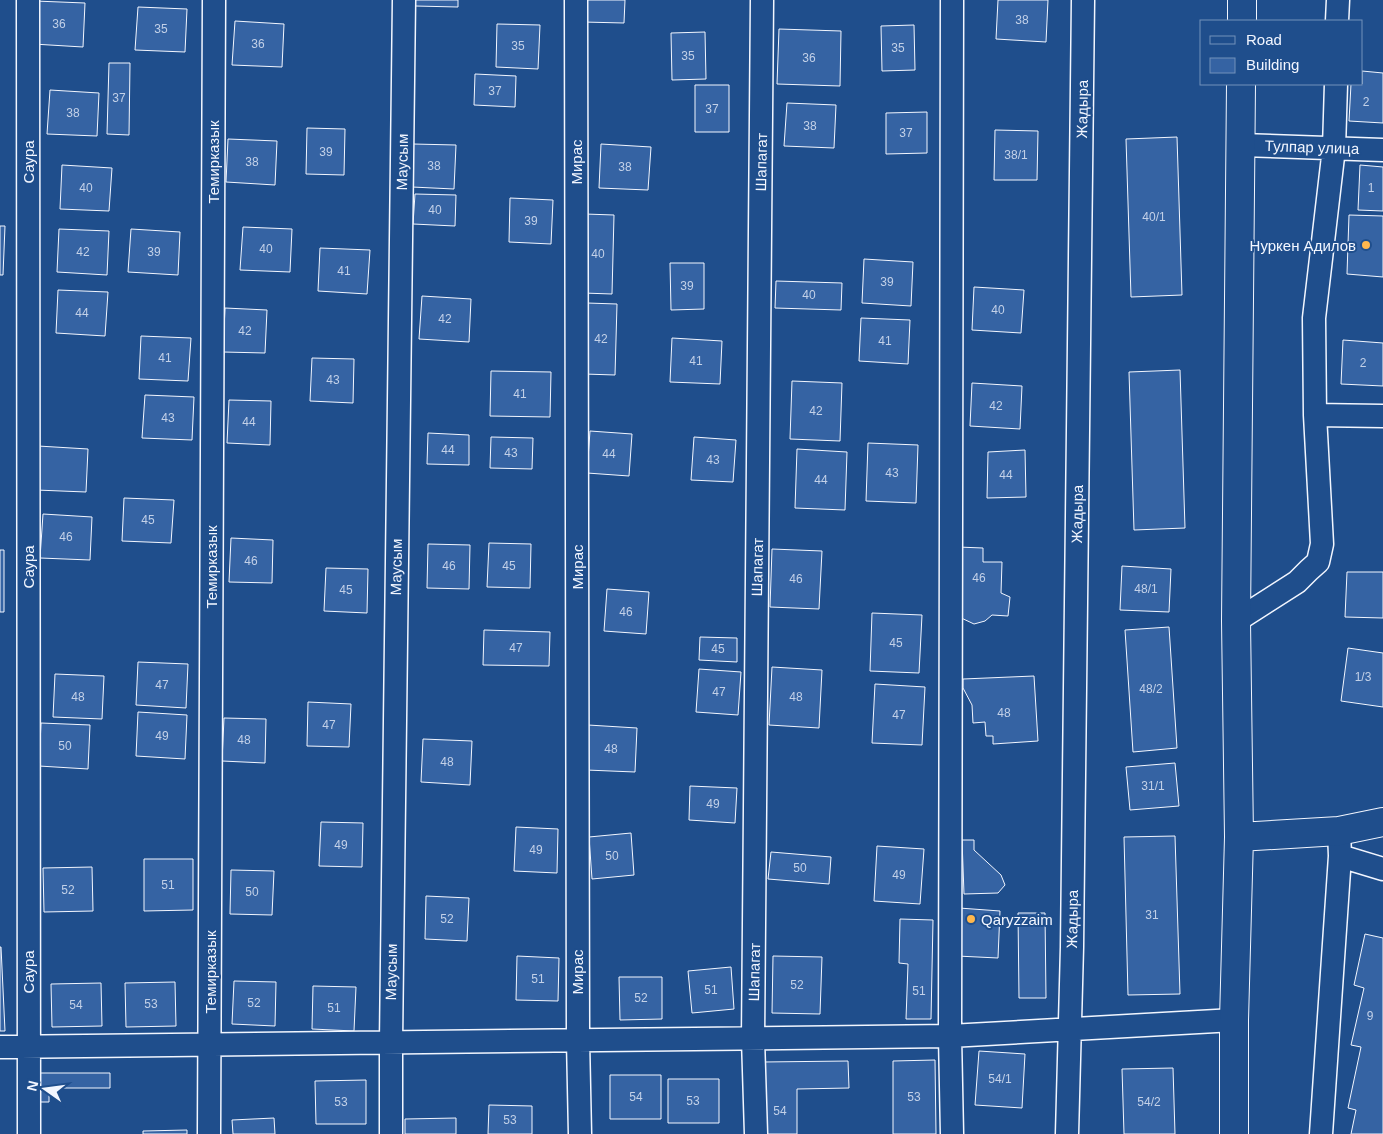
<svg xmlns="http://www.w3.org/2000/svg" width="1383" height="1134" viewBox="0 0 1383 1134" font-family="Arial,sans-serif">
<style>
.building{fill:#3563a3;stroke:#f2f6ff}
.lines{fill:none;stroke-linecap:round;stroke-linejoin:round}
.street-casing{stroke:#f2f6ff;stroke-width:25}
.secondary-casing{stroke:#f2f6ff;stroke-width:30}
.street{stroke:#1f4e8c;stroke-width:22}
.secondary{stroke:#1f4e8c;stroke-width:28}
.poi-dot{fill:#ffb74d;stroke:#1f4e8c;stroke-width:2}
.labels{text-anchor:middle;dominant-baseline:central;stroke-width:4;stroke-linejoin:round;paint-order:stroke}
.number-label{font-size:12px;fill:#c3d1e8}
.street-label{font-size:15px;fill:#f2f6ff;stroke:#1f4e8c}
.poi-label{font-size:15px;fill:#f2f6ff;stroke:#1f4e8c;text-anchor:end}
</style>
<rect width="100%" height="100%" fill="#1f4e8c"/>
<path class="building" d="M415 0H458V7L415 6Z
M584 0H625L624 23 583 22Z
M998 0H1048L1046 42 996 39Z
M35 1 85 3 83 47 33 44Z
M138 7 187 9 185 52 135 50Z
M235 21 284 24 282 67 232 65Z
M497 24 540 25 538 69 496 67Z
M914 25 915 70 882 71 881 26Z
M779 29 841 31 840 86 777 84Z
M705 32 706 79 672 80 671 33Z
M109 63H130L129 135 107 134Z
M1362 71 1383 73V123L1349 121 1351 84H1362Z
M475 74 516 76 515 107 474 105Z
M695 85H729V132H695Z
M50 90 99 93 97 136 47 134Z
M787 103 836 105 834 148 784 146Z
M927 112V153L886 154V113Z
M307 128 345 129 344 175 306 174Z
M995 130 1038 131 1037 180H994Z
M1177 137 1182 295 1131 297 1126 139Z
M228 139 277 141 275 185 226 182Z
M413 144 456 145 454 189 412 187Z
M601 144 651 147 648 190 599 188Z
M62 165 112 168 109 211 60 209Z
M1360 165 1383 167V211L1358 210Z
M415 194 456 195 455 226 413 224Z
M510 198 553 200 551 244 509 242Z
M585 214 614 215 612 294 583 293Z
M1349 215 1383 216V277L1347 274Z
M0 226H5L3 275H0Z
M243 227 292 229 290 272 240 270Z
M59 229 109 231 107 275 57 272Z
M131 229 180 232 178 275 128 272Z
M320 248 370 250 367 294 318 291Z
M864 259 913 262 911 306 862 303Z
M670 263H704V309L671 310Z
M776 281 842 283 841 310 775 308Z
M974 287 1024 290 1021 333 972 330Z
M58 290 108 292 105 336 56 333Z
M422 296 471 299 469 342 419 339Z
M587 303 617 304 615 375 584 374Z
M225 308 267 310 265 353 223 352Z
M861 318 910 320 908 364 859 361Z
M141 336 191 338 188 381 139 379Z
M672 338 722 341 720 384 670 382Z
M1343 340 1383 343V386L1341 384Z
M312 358 354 359 353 403 310 401Z
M1180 370 1185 528 1134 530 1129 372Z
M491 371 551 372 550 417 490 416Z
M792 381 842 383 840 441 790 439Z
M972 383 1022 386 1020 429 970 426Z
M145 395 194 397 192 440 142 438Z
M229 400 271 401 270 445 227 443Z
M590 431 632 434 629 476 587 473Z
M428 433 469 435V465L427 464Z
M491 437 533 438 532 469 490 468Z
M694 437 736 440 733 482 691 480Z
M868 443 918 445 916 503 866 501Z
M38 446 88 449 86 492 36 490Z
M797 449 847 452 845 510 795 508Z
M1025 450 1026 497 987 498 988 452Z
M124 498 174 500 171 543 122 541Z
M43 514 92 517 90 560 40 558Z
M231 538 273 540 272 583 229 582Z
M489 543 531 544 530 588 487 587Z
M428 544 470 545 469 589 427 588Z
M958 547 983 548V562H1002L1001 593 1010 597 1008 616 992 615 985 621 974 624 957 616Z
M772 549 822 551 819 609 770 607Z
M0 550H4V612H0Z
M1122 566 1171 569 1169 612 1120 610Z
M326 568 368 569 367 613 324 611Z
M1347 572H1383V618L1345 617Z
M607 589 649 592 646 634 604 631Z
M872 613 922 615 919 673 870 671Z
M1169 627 1177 748 1133 752 1125 630Z
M484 630 550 632 549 666 483 665Z
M700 637 737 638V662L699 660Z
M1348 648 1383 653V707L1341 701Z
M138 662 188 664 186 708 136 705Z
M772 667 822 670 819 728 769 725Z
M699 669 741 672 738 715 696 712Z
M55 674 104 676 102 719 53 717Z
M1034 676 1038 741 993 744V736H986L985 722 973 723 972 705 963 688V679Z
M875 684 925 687 922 745 872 743Z
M308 702 351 704 349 747 307 746Z
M138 712 187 715 185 759 136 756Z
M224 718 266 719 265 763 222 761Z
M41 723 90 725 88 769 39 766Z
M588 725 637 728 635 772 586 770Z
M423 739 472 741 470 785 421 782Z
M1175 763 1179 806 1130 810 1126 767Z
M690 786 737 788 735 823 689 820Z
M321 822 363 823 362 867 319 866Z
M516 827 558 829 557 873 514 871Z
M631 833 634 875 592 879 589 837Z
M1175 836 1180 994 1128 995 1124 837Z
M962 840H974V850L1001 875 1005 885 998 893 964 894Z
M877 846 924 849 920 904 874 901Z
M771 852 831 857 829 884 768 879Z
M144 859H193V910L144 911Z
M92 867 93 911 44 912 43 868Z
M231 870 274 871 272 915 230 914Z
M426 896 469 898 467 941 425 939Z
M959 908 1000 911 998 958 957 956Z
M1018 913H1045L1046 998H1019Z
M900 919 933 920 931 1019H906L908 964 899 963Z
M1365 934 1383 938V1134H1351L1356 1110 1348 1108 1361 1047 1351 1045 1364 988 1354 985Z
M0 947H1L5 1031H0Z
M517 956 559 958 558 1001 516 1000Z
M773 956 822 957 820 1014 772 1013Z
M731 967 734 1009 692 1013 688 971Z
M619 977H662V1019L620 1020Z
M234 981 276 982 275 1026 232 1024Z
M175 982 176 1026 126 1027 125 983Z
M101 983 102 1026 52 1027 51 984Z
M313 986 356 987 354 1031 312 1029Z
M979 1051 1025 1054 1022 1108 975 1105Z
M935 1060 936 1134H893V1061Z
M848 1061 849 1088 797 1089V1134H764L763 1062Z
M1173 1068 1175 1134H1124L1122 1069Z
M34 1073H110V1088H49V1102H34Z
M610 1075H661V1119H610Z
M668 1079H719V1123H668Z
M366 1080V1124H316L315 1081Z
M489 1105 532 1106V1134H488Z
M274 1118 275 1134H233L232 1120Z
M456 1118V1134H405V1119Z
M187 1130V1134H143V1131Z"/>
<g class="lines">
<defs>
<path id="street" d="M28 0 29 1134
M576 0 578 1040 580 1134
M1337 21 1338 0
M1241 145 1383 150
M1315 415 1383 416
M1236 621 1297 582 1309 570 1318 562 1322 544 1315 415 1314 318 1334 148 1336 84
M1340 856 1383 869
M0 1047 950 1036 1234 1020
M209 1134 214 0
M391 1134V1042L404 0
M756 1134 753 1039 762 0
M952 1134 950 1036 952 0
M1067 1134 1072 947 1083 0
M1321 1134 1340 856 1339 831"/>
<path id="secondary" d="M1242 21V0
M1239 837 1339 831 1383 822
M1234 1134V1020L1239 837 1236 621 1241 84"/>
</defs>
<use href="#street" class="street-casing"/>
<use href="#secondary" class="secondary-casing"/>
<use href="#street" class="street"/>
<use href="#secondary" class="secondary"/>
</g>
<g class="poi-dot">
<circle cx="1366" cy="245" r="5"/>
<circle cx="971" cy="919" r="5"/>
</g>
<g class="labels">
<g class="number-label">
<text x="1022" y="20">38</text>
<text x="59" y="24">36</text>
<text x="161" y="29">35</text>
<text x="258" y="44">36</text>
<text x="518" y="46">35</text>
<text x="898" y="48">35</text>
<text x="688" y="56">35</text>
<text x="809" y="58">36</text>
<text x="495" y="91">37</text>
<text x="119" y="98">37</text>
<text x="1366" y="102">2</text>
<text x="712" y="109">37</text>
<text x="73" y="113">38</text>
<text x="810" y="126">38</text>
<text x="906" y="133">37</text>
<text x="326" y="152">39</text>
<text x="1016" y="155">38/1</text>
<text x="252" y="162">38</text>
<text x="434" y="166">38</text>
<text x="625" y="167">38</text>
<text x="86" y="188">40</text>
<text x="1371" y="188">1</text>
<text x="435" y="210">40</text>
<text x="1154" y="217">40/1</text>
<text x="531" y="221">39</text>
<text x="266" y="249">40</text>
<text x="83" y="252">42</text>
<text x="154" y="252">39</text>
<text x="598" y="254">40</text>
<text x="344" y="271">41</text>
<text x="887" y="282">39</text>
<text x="687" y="286">39</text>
<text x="809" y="295">40</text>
<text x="998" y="310">40</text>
<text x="82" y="313">44</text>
<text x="445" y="319">42</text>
<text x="245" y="331">42</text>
<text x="601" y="339">42</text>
<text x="885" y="341">41</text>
<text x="165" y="358">41</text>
<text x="696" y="361">41</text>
<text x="1363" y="363">2</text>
<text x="333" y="380">43</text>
<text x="520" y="394">41</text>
<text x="996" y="406">42</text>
<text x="816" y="411">42</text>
<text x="168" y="418">43</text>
<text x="249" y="422">44</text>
<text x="448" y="450">44</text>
<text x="511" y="453">43</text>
<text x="609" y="454">44</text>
<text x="713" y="460">43</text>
<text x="892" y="473">43</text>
<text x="1006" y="475">44</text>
<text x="821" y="480">44</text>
<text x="148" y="520">45</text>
<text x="66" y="537">46</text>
<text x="251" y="561">46</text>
<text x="449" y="566">46</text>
<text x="509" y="566">45</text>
<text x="979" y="578">46</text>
<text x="796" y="579">46</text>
<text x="1146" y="589">48/1</text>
<text x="346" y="590">45</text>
<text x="626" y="612">46</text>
<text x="896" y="643">45</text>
<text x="516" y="648">47</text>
<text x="718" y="649">45</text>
<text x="1363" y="677">1/3</text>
<text x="162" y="685">47</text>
<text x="1151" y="689">48/2</text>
<text x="719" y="692">47</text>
<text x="78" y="697">48</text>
<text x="796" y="697">48</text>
<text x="1004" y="713">48</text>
<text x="899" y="715">47</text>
<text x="329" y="725">47</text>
<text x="162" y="736">49</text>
<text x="244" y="740">48</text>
<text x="65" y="746">50</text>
<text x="611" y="749">48</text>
<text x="447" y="762">48</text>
<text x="1153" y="786">31/1</text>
<text x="713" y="804">49</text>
<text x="341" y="845">49</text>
<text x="536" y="850">49</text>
<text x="612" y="856">50</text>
<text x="800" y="868">50</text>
<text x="899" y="875">49</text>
<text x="168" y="885">51</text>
<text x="68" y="890">52</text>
<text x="252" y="892">50</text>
<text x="1152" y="915">31</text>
<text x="447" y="919">52</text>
<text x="538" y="979">51</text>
<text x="797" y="985">52</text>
<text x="711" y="990">51</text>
<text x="919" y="991">51</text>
<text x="641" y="998">52</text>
<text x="254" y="1003">52</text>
<text x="151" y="1004">53</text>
<text x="76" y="1005">54</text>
<text x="334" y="1008">51</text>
<text x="1370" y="1016">9</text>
<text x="1000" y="1079">54/1</text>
<text x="636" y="1097">54</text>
<text x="914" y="1097">53</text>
<text x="693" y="1101">53</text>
<text x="341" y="1102">53</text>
<text x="1149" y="1102">54/2</text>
<text x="780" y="1111">54</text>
<text x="510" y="1120">53</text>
</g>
<g class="street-label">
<text transform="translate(1082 109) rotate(-89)">Жадыра</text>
<text transform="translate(1312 147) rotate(2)">Тулпар улица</text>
<text transform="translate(28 162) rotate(-90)">Саура</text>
<text transform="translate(213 162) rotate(-90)">Темирказык</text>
<text transform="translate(402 162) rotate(-89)">Маусым</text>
<text transform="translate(576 162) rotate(-90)">Мирас</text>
<text transform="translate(761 162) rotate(-89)">Шапагат</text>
<text transform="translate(1077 514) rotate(-89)">Жадыра</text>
<text transform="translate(28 567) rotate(-90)">Саура</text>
<text transform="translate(211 567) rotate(-90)">Темирказык</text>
<text transform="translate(396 567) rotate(-89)">Маусым</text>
<text transform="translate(577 567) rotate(-90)">Мирас</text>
<text transform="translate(757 567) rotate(-89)">Шапагат</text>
<text transform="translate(1072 919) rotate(-89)">Жадыра</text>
<text transform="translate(28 972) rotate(-90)">Саура</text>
<text transform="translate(210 972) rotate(-90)">Темирказык</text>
<text transform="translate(391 972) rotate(-89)">Маусым</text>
<text transform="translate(577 972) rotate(-90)">Мирас</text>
<text transform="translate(754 972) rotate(-89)">Шапагат</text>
</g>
<g class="poi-label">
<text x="1356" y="245">Нуркен Адилов</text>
<text x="981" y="919" text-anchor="start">Qaryzzaim</text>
</g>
</g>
<rect x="1200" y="20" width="162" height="65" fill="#1f4e8c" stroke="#7391ba"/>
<rect x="1210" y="36" width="25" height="8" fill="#1f4e8c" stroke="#7391ba"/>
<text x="1246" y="45" font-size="15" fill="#f2f6ff">Road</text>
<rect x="1210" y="58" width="25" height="15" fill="#3563a3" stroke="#7391ba"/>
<text x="1246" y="70" font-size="15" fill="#f2f6ff">Building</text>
<g transform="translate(45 1089) rotate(284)" stroke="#1f4e8c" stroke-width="4" paint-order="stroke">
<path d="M0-4L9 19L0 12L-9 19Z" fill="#f2f6ff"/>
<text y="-8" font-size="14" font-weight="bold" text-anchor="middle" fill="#f2f6ff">N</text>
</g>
</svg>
